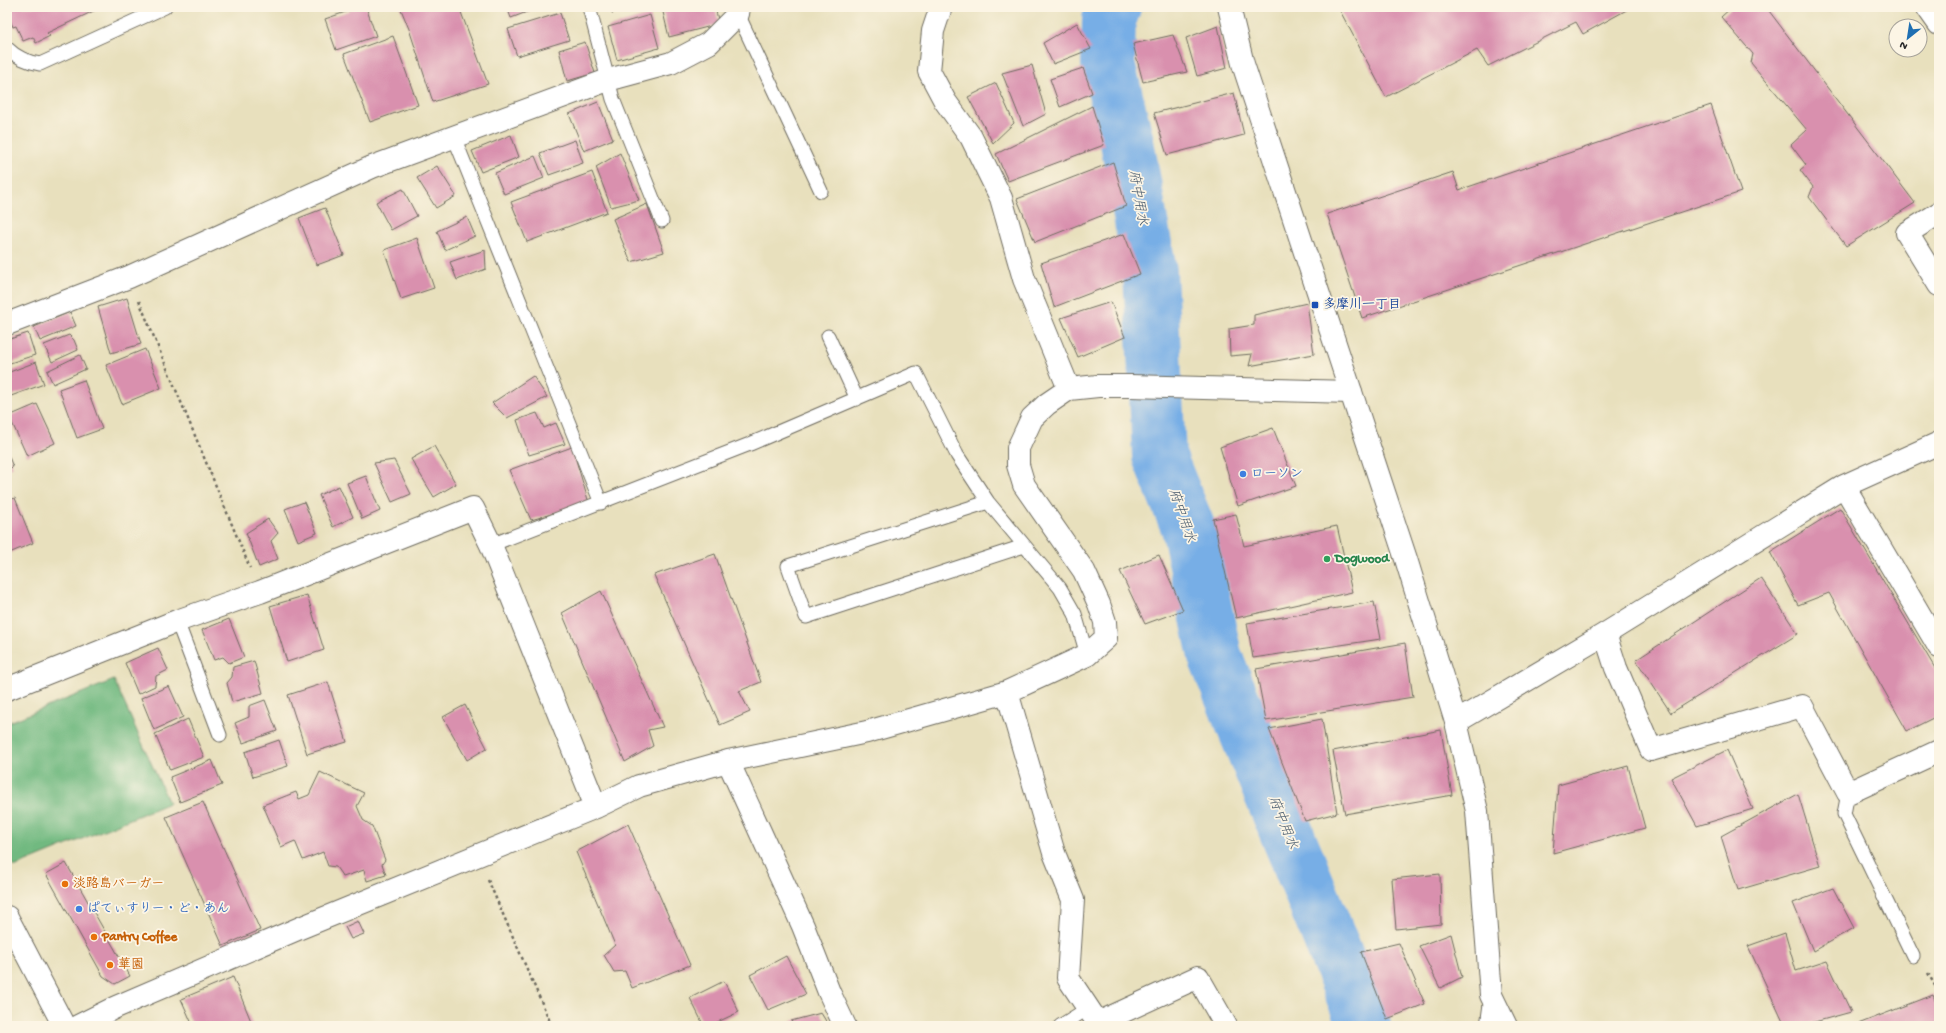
<svg xmlns="http://www.w3.org/2000/svg" width="1946" height="1033" viewBox="0 0 1946 1033" font-family="'Gochi Hand','Klee One',sans-serif">
<style>
.forest{fill:#71b980;stroke:#4e7256}
.lines{fill:none;stroke-linecap:round;stroke-linejoin:round}
.river{stroke:#77aee6;stroke-width:54}
.building{fill:#d990ae}
.service-casing{stroke:#6d6a5e;stroke-width:15}
.minor-casing{stroke:#6d6a5e;stroke-width:24}
.tertiary-casing{stroke:#6d6a5e;stroke-width:24}
.path{stroke:#6d6a5e;stroke-width:2.5;stroke-dasharray:3 3;stroke-linecap:butt}
.service{stroke:#fff;stroke-width:13}
.minor{stroke:#fff;stroke-width:22}
.tertiary{stroke:#fff;stroke-width:22}
.transit-dot{fill:#1a4fb4;stroke:#fcf5e5;stroke-width:1.5}
.shop-dot{fill:#3f7fe0;stroke:#fcf5e5;stroke-width:1.5}
.leisure-dot{fill:#2e9e5b;stroke:#fcf5e5;stroke-width:1.5}
.food-dot{fill:#e8710a;stroke:#fcf5e5;stroke-width:1.5}
.labels{text-anchor:middle;dominant-baseline:central;stroke-width:3.5;stroke-linejoin:round;paint-order:stroke}
.transit-label{font-size:13px;font-weight:bold;fill:#164399;stroke:#fcf5e5;text-anchor:start}
.shop-label{font-size:13px;font-weight:bold;fill:#366cbe;stroke:#fcf5e5;text-anchor:start}
.leisure-label{font-size:13px;font-weight:bold;fill:#27864d;stroke:#fcf5e5;text-anchor:start}
.food-label{font-size:13px;font-weight:bold;fill:#c56008;stroke:#fcf5e5;text-anchor:start}
.water-label{font-size:14px;font-style:italic;fill:#46596c;stroke:#fcf5e5}
</style>
<rect width="100%" height="100%" fill="#fcf5e5"/>
<filter id="ink" filterUnits="userSpaceOnUse"><feTurbulence type="fractalNoise" baseFrequency=".025" numOctaves="2"/><feDisplacementMap in="SourceGraphic" scale="8" xChannelSelector="R" yChannelSelector="G"/><feConvolveMatrix kernelMatrix="1 2 1 2 8 2 1 2 1" color-interpolation-filters="sRGB"/></filter>
<filter id="wash" filterUnits="userSpaceOnUse"><feTurbulence type="fractalNoise" baseFrequency=".012" numOctaves="4" result="noise"/><feDisplacementMap in="SourceGraphic" scale="16" xChannelSelector="R" yChannelSelector="G"/><feGaussianBlur stdDeviation="0.9" result="paint"/><feColorMatrix in="noise" values="0 0 0 0 0 0 0 0 0 0 0 0 0 0 0 0 0 1.4 0 .05"/><feComposite in="paint" operator="in"/></filter>
<g filter="url(#wash)">
<rect width="100%" height="100%" fill="#e8e0bd"/>
<path class="forest" d="M114 680 169 803 14 867 7 851V723Z"/>
<g class="lines">
<path class="river" d="M1114 7 1109 20 1108 64 1127 142 1150 272 1159 456 1188 527 1215 656 1355 1001 1364 1026"/>
</g>
<g id="blocks">
<path class="building" d="M7 7H102L47 33 50 36 36 43 33 37 23 41 16 26 13 27 7 13Z
M360 7H366L376 36 336 50 325 19Z
M400 7H459L488 84 433 102 409 29Z
M507 7H540L511 18Z
M610 7H633V8L612 13Z
M666 7H715L719 24 669 37 662 8Z
M1338 7H1632L1583 34 1576 22 1488 66 1477 50 1386 97Z
M1732 7H1766L1915 203 1846 246 1809 197 1813 187 1800 170 1806 165 1791 145 1807 130 1751 63 1753 54 1721 17Z
M560 13 569 40 517 56 508 29Z
M650 15 659 48 617 60 608 27Z
M1077 23 1091 49 1053 64 1043 43Z
M1218 26 1227 68 1197 76 1186 38Z
M1173 35 1187 72 1143 82 1133 44Z
M393 36 418 105 370 122 344 54Z
M585 42 595 73 567 81 559 50Z
M1032 65 1046 114 1023 126 1002 73Z
M1083 68 1092 93 1060 107 1050 79Z
M996 83 1014 123 993 143 968 97Z
M1234 93 1244 135 1167 155 1154 113Z
M598 102 613 139 584 151 569 114Z
M1711 105 1741 192 1362 318 1327 214 1453 172 1459 190Z
M1092 106 1104 145 1008 181 996 154Z
M511 135 519 157 481 172 472 151Z
M575 140 583 163 549 175 540 153Z
M620 153 639 200 611 207 596 167Z
M535 156 544 178 504 194 495 173Z
M1113 162 1126 206 1035 242 1017 199Z
M437 166 456 196 436 208 417 178Z
M592 172 607 212 527 242 511 202Z
M403 189 417 216 391 230 376 202Z
M647 204 664 252 631 262 613 219Z
M325 208 344 255 317 265 299 218Z
M467 217 475 236 445 250 437 231Z
M1124 234 1140 274 1054 307 1041 263Z
M417 238 434 288 401 299 384 250Z
M485 250 486 269 457 280 450 262Z
M127 298 141 344 111 353 98 307Z
M1111 302 1125 337 1078 357 1061 318Z
M1307 303 1314 354 1249 366 1252 354 1230 356 1229 329 1254 325V315Z
M70 312 76 326 40 341 34 327Z
M28 333 35 355 7 364V340Z
M69 335 74 340 78 350 52 362 44 345Z
M145 349 161 388 122 404 106 365Z
M80 355 86 369 53 384 47 371Z
M36 362 44 384 11 396 7 385V373Z
M533 376 547 397 507 418 492 403Z
M84 380 102 429 77 438 59 389Z
M37 404 55 443 27 456 9 416Z
M537 413 544 428 556 423 565 444 529 455 517 420Z
M1273 428 1296 486 1238 506 1220 447Z
M434 446 456 484 434 497 411 459Z
M572 447 589 503 531 520 509 470Z
M7 452 13 467 7 469Z
M394 460 411 494 392 502 374 463Z
M366 476 380 511 362 519 347 483Z
M339 486 353 517 333 527 319 495Z
M15 498 33 543 7 554V501Z
M304 502 317 533 298 541 285 509Z
M1840 508 1939 675V715L1907 731 1829 593 1798 605 1770 552Z
M1236 514 1244 546 1337 526 1352 592 1236 618 1213 519Z
M268 519 278 533 271 541 278 559 259 567 246 533Z
M715 554 761 682 739 691 750 712 720 725 654 575Z
M1159 555 1183 610 1145 624 1120 571Z
M1761 578 1798 634 1671 713 1636 660Z
M601 591 663 727 648 730 653 746 625 762 562 613Z
M307 595 324 650 287 662 270 606Z
M1374 602 1381 639 1253 658 1247 623Z
M229 619 244 657 229 663 223 657 214 660 202 630Z
M1405 643 1413 697 1266 721 1256 669Z
M158 648 168 670 156 676 155 686 138 694 125 663Z
M254 661 263 693 232 702 227 683 232 677 233 667Z
M328 682 347 742 307 754 288 695Z
M169 686 183 717 154 730 141 698Z
M265 700 277 731 243 743 235 723 249 717V706Z
M465 705 487 748 467 760 443 717Z
M188 719 204 757 170 770 155 734Z
M1322 719 1337 813 1305 821 1269 729Z
M1441 730 1452 795 1345 814 1333 751Z
M279 740 288 766 253 777 245 752Z
M1727 750 1753 809 1697 826 1671 778Z
M212 760 222 785 180 802 170 777Z
M1628 766 1645 828 1553 853 1558 785Z
M320 772 364 793 357 806 363 820 372 826 385 860 382 864 386 875 367 881 364 870 343 877 336 867 328 866 323 852 303 860 295 841 281 847 263 805 296 792 299 799 309 795Z
M1798 794 1820 866 1738 890 1721 836Z
M203 802 260 930 223 946 166 817Z
M628 824 690 965 632 988 625 971 614 972 604 955 615 945 576 852Z
M66 863 130 976 115 984 103 976 46 874Z
M1440 874 1441 924 1396 929 1392 879Z
M1833 888 1854 928 1813 951 1793 903Z
M358 921 364 934 351 939 345 927Z
M1785 933 1796 971 1827 961 1851 1012 1800 1026H1785L1748 946Z
M1451 934 1462 977 1440 988 1419 946Z
M1399 943 1425 1004 1387 1019 1361 952Z
M786 956 806 994 768 1010 750 975Z
M233 977 253 1026H193L181 999Z
M724 981 739 1012 709 1026H704L690 998Z
M1933 995 1939 1011V1026H1853Z
M821 1013 829 1026H793L791 1021Z"/>
</g>
</g>
<g filter="url(#ink)">
<use href="#blocks" fill-opacity="0" stroke="#6d6a5e" stroke-width="1"/>
<g class="lines">
<defs>
<path id="service" d="M589 7 613 99 662 221
M738 14 821 191
M7 48C17 58 27 62 40 64L165 7
M454 137 601 503
M828 336 857 399
M988 502 788 566 806 617 1024 546
M491 545 750 444 916 373 957 455 988 502 1060 588 1075 614 1087 655
M177 621 220 735
M1848 793 1844 814 1913 956
M1060 1026 1087 1009
M1487 1026 1491 997"/>
<path id="minor" d="M941 7 933 31 929 71 945 101 971 137 1001 198 1024 279 1069 389
M1927 7 1939 24
M1939 213 1907 233 1939 285
M7 324 129 277 372 167 608 80 671 63 709 43 738 14 739 7
M1844 486 1939 647
M1605 634 1616 668 1651 750 1802 706 1848 793 1939 751
M7 689 177 621 260 592 473 508 491 545 596 807
M1007 692 1054 853 1073 900 1068 978 1098 1023 1198 977 1226 1026
M1456 722 1605 634 1844 486 1939 443
M728 761 803 926 829 992 845 1026
M78 1026 116 1007 300 928 596 807 639 786 728 761 867 732 1007 692 1087 655 1106 638 1105 622 1099 604 1084 571 1024 485 1018 465V448L1032 418 1047 404 1069 389 1098 386H1130L1351 392"/>
<path id="tertiary" d="M1229 7 1243 64 1406 559 1456 722 1477 811 1491 995 1506 1026
M7 917 64 1026"/>
</defs>
<use href="#service" class="service-casing"/>
<use href="#minor" class="minor-casing"/>
<use href="#tertiary" class="tertiary-casing"/>
<path class="path" d="M139 301 250 568
M488 880 552 1026
M1928 973 1939 993"/>
<use href="#service" class="service"/>
<use href="#minor" class="minor"/>
<use href="#tertiary" class="tertiary"/>
</g>
</g>
<rect class="transit-dot" x="1311" y="301" width="8" height="8" rx="2"/>
<g class="shop-dot">
<circle cx="1243" cy="474" r="4"/>
<circle cx="79" cy="909" r="4"/>
</g>
<circle class="leisure-dot" cx="1327" cy="559" r="4"/>
<g class="food-dot">
<circle cx="65" cy="884" r="4"/>
<circle cx="94" cy="937" r="4"/>
<circle cx="110" cy="965" r="4"/>
</g>
<g class="labels">
<g class="transit-label">
<text x="1323" y="305">多摩川一丁目</text>
</g>
<g class="shop-label">
<text x="1251" y="474">ローソン</text>
<text x="87" y="909">ぱてぃすりー・ど・あん</text>
</g>
<g class="leisure-label">
<text x="1335" y="559">Dogwood</text>
</g>
<g class="food-label">
<text x="73" y="884">淡路島バーガー</text>
<text x="102" y="937">Pantry Coffee</text>
<text x="118" y="965">華園</text>
</g>
<g class="water-label">
<text transform="translate(1137 198) rotate(80)">府中用水</text>
<text transform="translate(1181 516) rotate(71)">府中用水</text>
<text transform="translate(1282 823) rotate(68)">府中用水</text>
</g>
</g>
<rect width="1946" height="1033" fill="none" stroke="#fcf5e5" stroke-width="24"/>
<g transform="translate(1908 38) rotate(210)"><circle r="19" fill="#fcf5e5" stroke="#a8a49b"/>
<path d="M0-3L7 15L0 10L-7 15Z" fill="#1f6fb2"/>
<text y="-6" font-size="11" font-weight="bold" text-anchor="middle" fill="#2b2b2b">N</text>
</g>
</svg>
